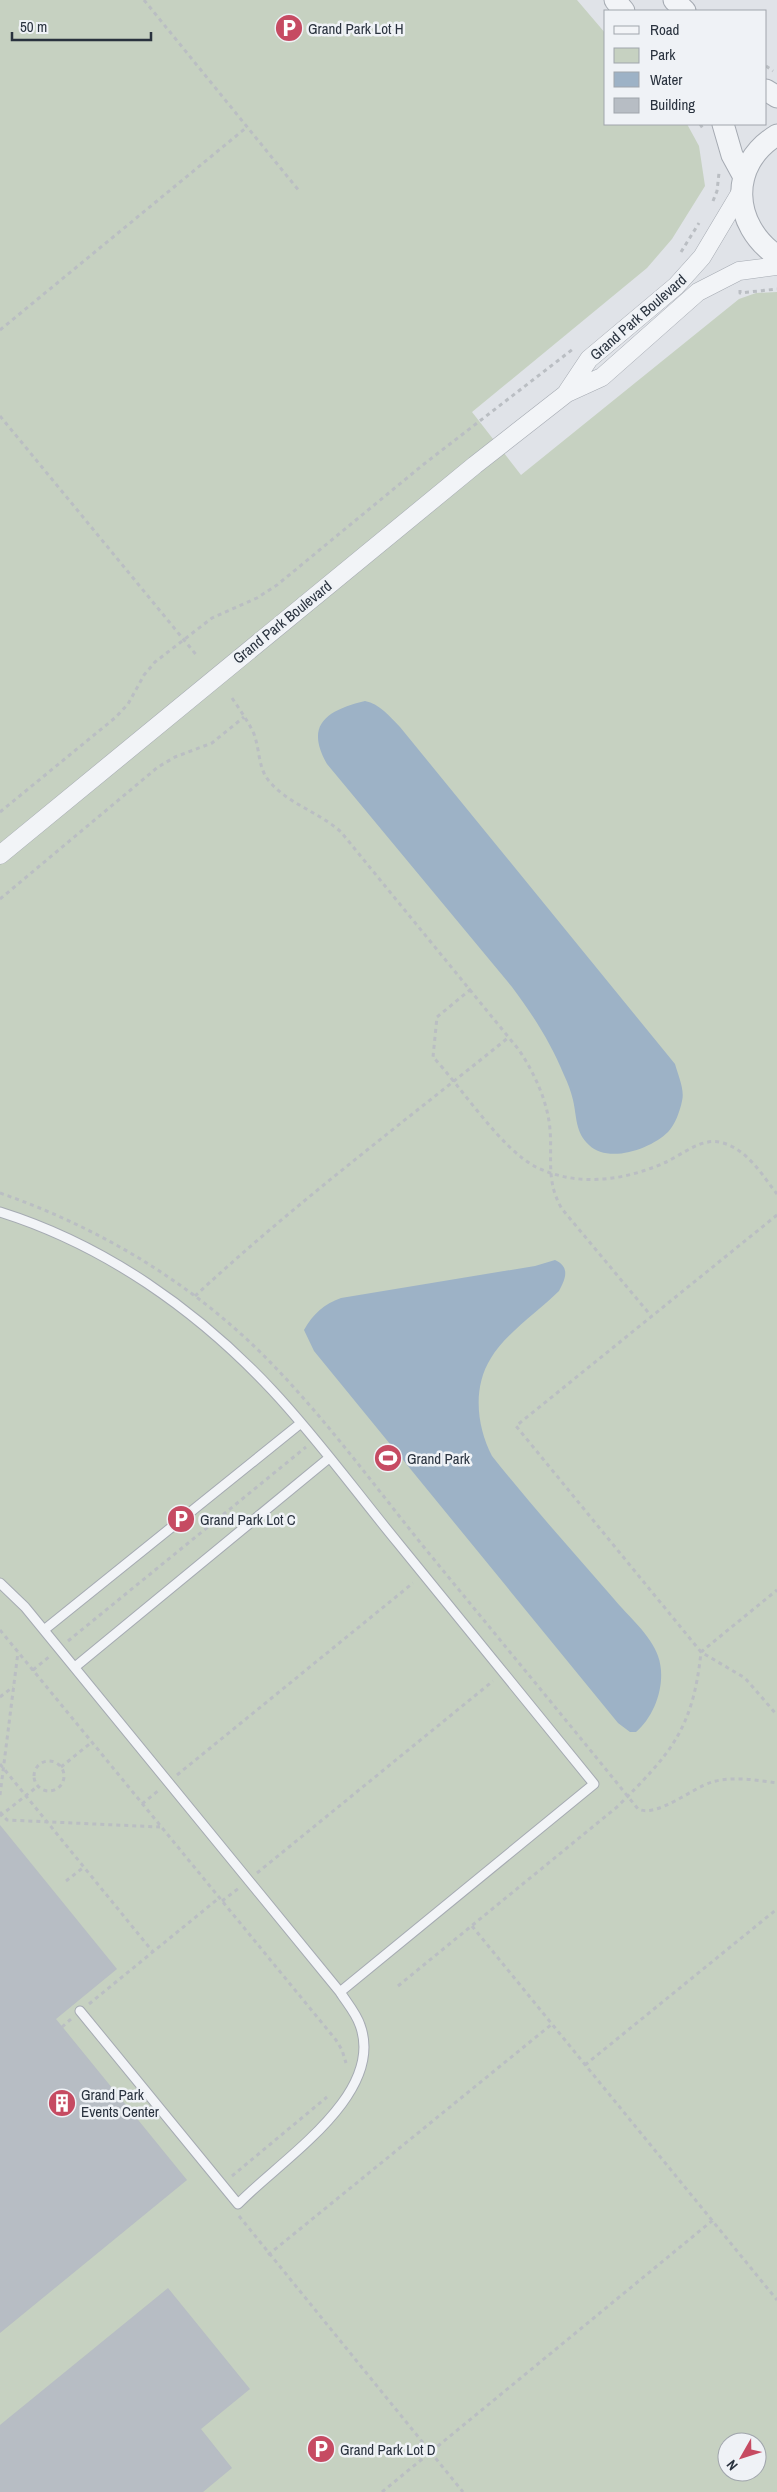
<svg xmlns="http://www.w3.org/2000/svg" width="777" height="2492" viewBox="0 0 777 2492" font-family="'Archivo Narrow',sans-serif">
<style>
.green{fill:#c6d1c1;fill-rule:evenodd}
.water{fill:#9db2c6}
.building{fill:#b7bdc4}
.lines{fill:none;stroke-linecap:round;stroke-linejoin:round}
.service-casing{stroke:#a5aab2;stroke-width:11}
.minor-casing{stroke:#a5aab2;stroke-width:19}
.tertiary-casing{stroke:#a5aab2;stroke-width:23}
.path{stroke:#babec3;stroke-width:3;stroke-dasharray:4 4;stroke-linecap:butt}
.service{stroke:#f2f4f7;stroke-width:9}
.minor{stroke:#f2f4f7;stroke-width:18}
.tertiary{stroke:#f2f4f7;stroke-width:21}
.labels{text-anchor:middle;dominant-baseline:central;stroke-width:5;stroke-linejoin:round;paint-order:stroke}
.poi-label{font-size:15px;fill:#29323e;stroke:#eff2f6;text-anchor:start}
.street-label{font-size:15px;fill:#29323e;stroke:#eff2f6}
</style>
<rect width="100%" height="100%" fill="#e0e3e8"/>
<path class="green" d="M0 0H577L606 34V124H687L699 146 705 186 672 239 647 268 472 412 521 475 739 299 756 293 777 292V2492H0ZM727 2442H757V2472H727Z"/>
<path class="water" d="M365 701C380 704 389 716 400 727L675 1064C678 1075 685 1090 682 1101 680 1111 675 1125 668 1132 651 1149 608 1164 589 1145 575 1132 577 1117 573 1100 571 1092 568 1083 564 1075 551 1043 533 1015 512 987L327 764C304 724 328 710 365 701Z
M555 1260C571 1267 565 1280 559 1291 540 1310 504 1335 491 1358 472 1388 477 1427 492 1456 531 1505 573 1552 614 1599 628 1616 651 1635 658 1656 667 1681 656 1715 636 1732H630L618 1723 314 1351 304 1330C313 1314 324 1304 341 1298L535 1266Z"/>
<path class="building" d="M0 1825 117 1969 56 2019 187 2180 0 2333Z
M168 2288 250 2389 201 2429 232 2468 203 2492H0V2425Z"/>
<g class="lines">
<defs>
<path id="service" d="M0 1212C105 1245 197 1310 272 1390 317 1438 356 1492 398 1543 463 1623 529 1704 594 1784L340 1992
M0 1583 25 1607 340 1992C347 2003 356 2013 360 2025 386 2095 279 2161 238 2204L80 2011
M44 1630 301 1423
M75 1667 329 1458"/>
<path id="minor" d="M567 392 589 359 676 286 702 257 742 190
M0 855 475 465 567 393 602 377 698 292 739 271 777 266"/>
<path id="tertiary" d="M615 0 624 11
M674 0 685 11
M766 90 777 97
M723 124 732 155 744 177
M777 135C728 165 732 225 777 256"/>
</defs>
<use href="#service" class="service-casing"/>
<use href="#minor" class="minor-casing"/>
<use href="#tertiary" class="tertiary-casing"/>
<path class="path" d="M144 0 300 192
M766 66 773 71
M700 124 704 130
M713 201 717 191 719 173
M681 252 699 223
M740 290V293L777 289
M0 330 247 127
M0 416 198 657
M232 698C240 710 248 721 254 734 260 750 258 768 269 781 288 804 319 812 341 832L519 1050C533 1071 545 1096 549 1121 554 1153 544 1179 562 1209L652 1317
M0 812 116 717 128 704 144 675 155 662 212 618 257 598 277 585 424 464 573 349
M0 899 158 767 175 757 212 743 244 717
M471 989 437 1017 433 1057C462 1088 501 1149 536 1167 577 1187 623 1181 664 1163 682 1155 703 1136 723 1143 748 1150 762 1175 777 1194
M0 1193C103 1229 197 1286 273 1365 327 1421 374 1485 423 1546 495 1634 567 1721 638 1809 657 1818 692 1788 712 1782 732 1776 757 1780 777 1783
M777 1215 516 1426 701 1652 745 1678 777 1715
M195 1296C294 1204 404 1122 509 1037
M0 1630 336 2040 342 2050 346 2063
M68 1641 306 1447
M33 1670 50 1656
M0 1697 13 1687
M34 1776a15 15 0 1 1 30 0a15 15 0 1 1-30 0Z
M0 1764 153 1952
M61 1767 92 1742
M177 1775 413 1583
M0 1795 18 1652
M142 1804 159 1790
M0 1812 7 1820 160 1827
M0 1816 38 1786
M257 1873 493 1681
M66 1881 84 1867
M222 1901 239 1888
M472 1926 777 2300
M398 1986 617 1807C670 1754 693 1730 701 1652L777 1590
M89 2004 219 1898
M62 2027 71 2019
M585 2065 777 1909
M232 2176 327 2097
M239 2216 463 2492
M268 2255 552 2024
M382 2492 713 2220"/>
<use href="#service" class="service"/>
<use href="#minor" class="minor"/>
<use href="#tertiary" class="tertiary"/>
</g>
<defs>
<symbol id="parking-disc" viewBox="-11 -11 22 22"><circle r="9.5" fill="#c64b62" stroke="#eff2f6"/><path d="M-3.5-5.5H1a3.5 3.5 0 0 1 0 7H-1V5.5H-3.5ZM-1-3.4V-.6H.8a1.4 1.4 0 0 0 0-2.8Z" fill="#fff"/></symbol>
<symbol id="stadium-disc" viewBox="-11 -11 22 22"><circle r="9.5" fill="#c64b62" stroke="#eff2f6"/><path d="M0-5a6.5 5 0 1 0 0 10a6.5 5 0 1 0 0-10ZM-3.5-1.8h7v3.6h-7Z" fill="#fff"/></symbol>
<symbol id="building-disc" viewBox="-11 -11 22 22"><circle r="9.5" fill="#c64b62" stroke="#eff2f6"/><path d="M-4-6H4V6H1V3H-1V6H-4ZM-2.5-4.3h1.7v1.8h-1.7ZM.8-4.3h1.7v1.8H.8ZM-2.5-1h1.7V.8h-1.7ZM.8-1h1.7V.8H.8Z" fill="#fff"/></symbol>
</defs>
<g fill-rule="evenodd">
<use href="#parking-disc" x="273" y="12" width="32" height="32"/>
<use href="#stadium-disc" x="372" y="1442" width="32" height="32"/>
<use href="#parking-disc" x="165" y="1503" width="32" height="32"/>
<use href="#building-disc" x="46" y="2087" width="32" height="32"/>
<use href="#parking-disc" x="305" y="2433" width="32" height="32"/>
</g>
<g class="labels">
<g class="poi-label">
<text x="308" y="28">Grand Park Lot H</text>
<text x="407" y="1458">Grand Park</text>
<text x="200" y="1519">Grand Park Lot C</text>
<text x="81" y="2094">Grand Park<tspan x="81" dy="17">Events Center</tspan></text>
<text x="340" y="2449">Grand Park Lot D</text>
</g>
<g class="street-label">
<text transform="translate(638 317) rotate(-41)">Grand Park Boulevard</text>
<text transform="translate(282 622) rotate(-39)">Grand Park Boulevard</text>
</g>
</g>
<rect x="604" y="10" width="162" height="115" fill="#eff2f6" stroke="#a0a5ac"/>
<rect x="614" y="26" width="25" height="8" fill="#f2f4f7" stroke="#a0a5ac"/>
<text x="650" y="35" font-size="15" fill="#29323e">Road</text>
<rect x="614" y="48" width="25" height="15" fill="#c6d1c1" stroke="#a0a5ac"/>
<text x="650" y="60" font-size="15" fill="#29323e">Park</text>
<rect x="614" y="72" width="25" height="15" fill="#9db2c6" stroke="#a0a5ac"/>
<text x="650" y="85" font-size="15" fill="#29323e">Water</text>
<rect x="614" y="98" width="25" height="15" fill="#b7bdc4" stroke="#a0a5ac"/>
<text x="650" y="110" font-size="15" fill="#29323e">Building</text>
<g transform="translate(742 2457) rotate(231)"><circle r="24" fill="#eff2f6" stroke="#a0a5ac"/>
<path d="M0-4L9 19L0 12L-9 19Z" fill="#c64b62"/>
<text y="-8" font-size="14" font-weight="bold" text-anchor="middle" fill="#29323e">N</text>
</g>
<path d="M12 32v8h139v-8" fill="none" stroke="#29323e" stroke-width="2.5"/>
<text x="20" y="32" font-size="15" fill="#29323e" stroke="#eff2f6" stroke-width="4" paint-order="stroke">50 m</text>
</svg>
